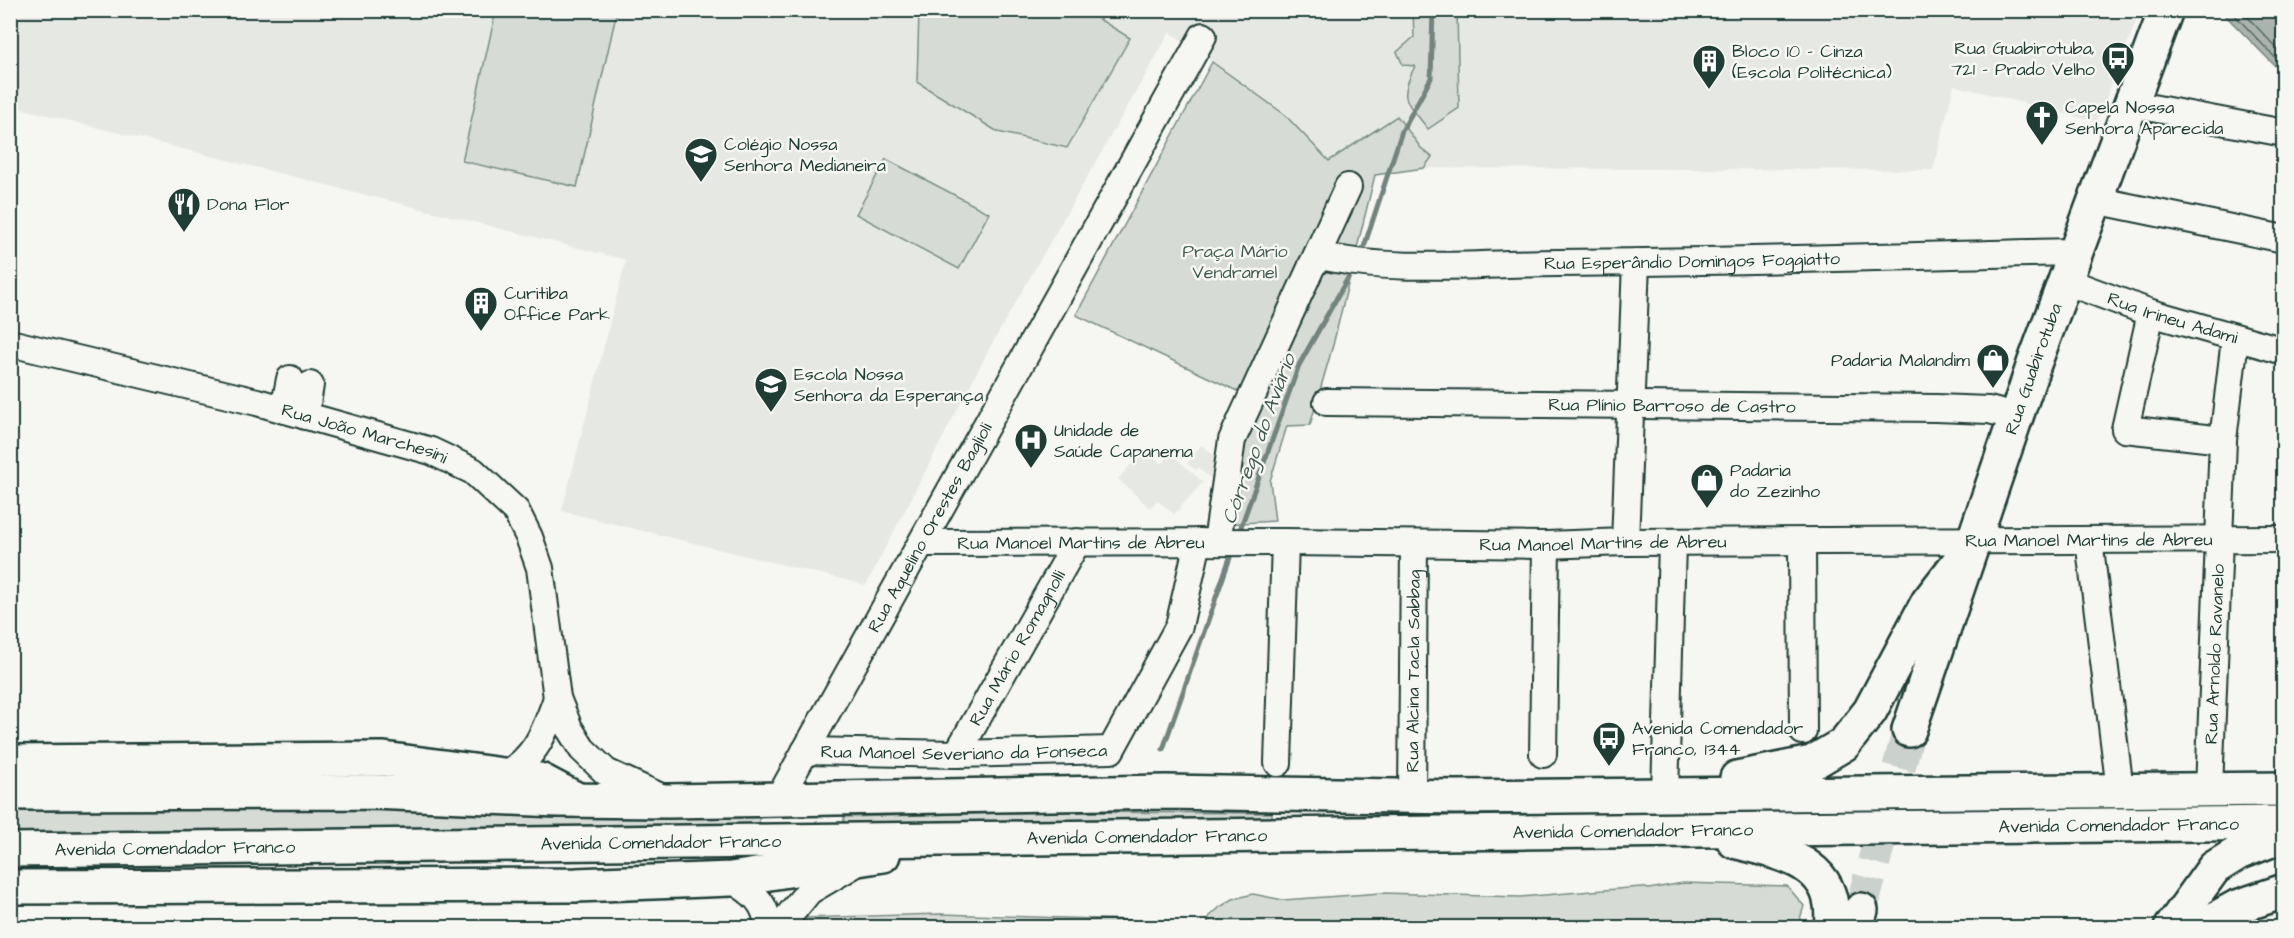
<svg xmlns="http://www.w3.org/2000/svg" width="2294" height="938" viewBox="0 0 2294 938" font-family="'Architects Daughter',sans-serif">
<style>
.built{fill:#e6e8e4}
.green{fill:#d6dbd6;stroke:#7a8c85;stroke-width:1.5}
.water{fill:#aab3ae;stroke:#72847d;stroke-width:1.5}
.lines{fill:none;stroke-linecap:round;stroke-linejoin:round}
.shore{stroke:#576c65;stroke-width:1.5}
.stream{stroke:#72847d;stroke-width:5}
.major-tunnel{stroke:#cbd1cc;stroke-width:33;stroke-dasharray:33 16;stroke-linecap:butt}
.minor-casing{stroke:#1f3d34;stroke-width:30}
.major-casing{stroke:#1f3d34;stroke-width:38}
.highway-casing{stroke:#1f3d34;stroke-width:38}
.minor{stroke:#f6f6f2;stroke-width:26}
.major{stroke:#f6f6f2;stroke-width:33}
.highway{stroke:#f6f6f2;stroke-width:33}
.labels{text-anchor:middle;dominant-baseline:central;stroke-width:5;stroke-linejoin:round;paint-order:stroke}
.poi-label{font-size:18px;fill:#1f3d34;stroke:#f6f6f2;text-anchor:start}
.park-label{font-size:18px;fill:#445d54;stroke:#f6f6f2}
.street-label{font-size:18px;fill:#1f3d34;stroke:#f6f6f2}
.water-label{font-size:20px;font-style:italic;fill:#425a52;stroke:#f6f6f2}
</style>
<rect width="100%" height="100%" fill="#f6f6f2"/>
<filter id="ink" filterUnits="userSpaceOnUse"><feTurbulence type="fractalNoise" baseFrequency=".0167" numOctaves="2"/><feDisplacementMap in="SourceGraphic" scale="12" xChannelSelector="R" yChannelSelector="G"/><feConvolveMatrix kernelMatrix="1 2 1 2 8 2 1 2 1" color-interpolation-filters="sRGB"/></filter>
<g filter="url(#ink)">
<path class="built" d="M11 10 2140 11 2097 122 1954 85 1933 170 1424 168 1346 179 1284 114 1170 32 989 349 866 585 562 511 626 260 11 106Z
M1201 445 1227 466 1215 482 1198 468 1196 470 1187 464Z
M1145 449 1162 464 1171 454 1203 482 1174 514 1157 500 1150 508 1118 479Z"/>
<path class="green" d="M496 11H617L577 187 462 161Z
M919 11H1086L1130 38 1067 148 998 132 917 82Z
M1413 11H1457L1459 108 1428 129C1407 101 1397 101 1415 66L1403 65 1397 52 1414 37Z
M1212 62 1284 114 1329 161 1397 116 1421 148 1432 157 1424 168 1375 175 1333 345 1310 425 1287 426 1270 481 1275 521 1225 524 1254 399 1076 315Z
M886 159 989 213 959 269 856 214Z
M351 806 759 815 760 834 11 836 10 808Z
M1046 812 1272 813V823L843 831 844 817Z
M1683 883 1787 886 1804 906 1797 928 1251 927 1254 922 1207 927 1209 917 1220 907 1233 899 1253 894 1283 900 1382 893 1520 897 1641 887 1649 889Z
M941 914 1131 920 1147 923 1149 927 795 928 801 918Z"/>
<path class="water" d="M2221 11H2273L2283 26V74Z"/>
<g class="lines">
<path class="shore" d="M2230 10 2284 67
M2241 10 2284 56"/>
<path class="stream" d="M1361 256 1402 131 1431 78 1433 10
M1238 535 1299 365 1353 269
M1163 749 1233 549"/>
<path class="major-tunnel" d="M1861 910 1909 730"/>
<defs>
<g id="minor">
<path d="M2131 104 2284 133"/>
<path d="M2095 200 2284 239"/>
<path id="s1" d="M1312 265 1322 256C1392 273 1485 263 1558 263 1730 262 1903 256 2075 252"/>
<path id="s2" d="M2065 281 2151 313 2284 351"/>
<path d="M2151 313 2125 429 2223 440"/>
<path id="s3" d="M10 343 257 402 431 451 473 471 516 511 529 537 540 568 557 698 569 728 582 749 606 772 663 798"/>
<path id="s4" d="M1327 402 1936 408 1989 410 2016 417"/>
<path d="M284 410 290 379"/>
<path d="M305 416 310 385"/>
<path d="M2089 540 2120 790"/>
<path d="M1217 542 1232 440 1348 187"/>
<path d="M1625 542 1636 263"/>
<path id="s5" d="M922 543 1285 542 1546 545 1625 542 2284 539"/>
<path d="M1802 543 1803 731"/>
<path id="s6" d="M805 751 957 754 1111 750 1179 626 1198 542"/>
<path id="s7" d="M957 754 1077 542"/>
<path d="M1543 754 1546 545"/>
<path d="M1278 763 1285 542"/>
<path d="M496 781C534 760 543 738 557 698"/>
<path id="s8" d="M2209 789 2223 440 2235 339"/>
<path d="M1665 795 1672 543"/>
<path id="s9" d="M1412 797 1414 545"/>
<path id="s10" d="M778 800 1203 36"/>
<path d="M731 879C752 892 767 902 768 928"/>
<path d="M779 928 809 891 853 865"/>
</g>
<g id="major">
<path id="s11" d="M1909 730 2034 364 2166 10"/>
<path d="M10 762 384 759 540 780 578 800"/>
<path d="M1856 928 1861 910"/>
<path d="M2199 928 2237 907 2284 891"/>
</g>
<g id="highway">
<path d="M1737 778 1812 763 1844 744 1870 711 1928 602 1976 540"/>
<path d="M10 793 372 792 557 800 668 801 1166 792 1455 797 2284 789"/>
<path d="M1734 841C1784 854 1839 862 1831 928"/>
<path id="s12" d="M10 850 2284 823"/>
<path d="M10 887 576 885 731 879 883 855"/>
<path d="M2171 928 2214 868 2238 853 2284 835"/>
</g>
</defs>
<use href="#minor" class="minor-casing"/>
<use href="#major" class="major-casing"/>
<use href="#highway" class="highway-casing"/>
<use href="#minor" class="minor"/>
<use href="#major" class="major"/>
<use href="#highway" class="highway"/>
</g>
</g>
<defs>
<symbol id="bus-pin" viewBox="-11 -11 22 30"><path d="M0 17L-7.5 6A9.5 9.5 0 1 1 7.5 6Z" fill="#1f3d34" stroke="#f6f6f2"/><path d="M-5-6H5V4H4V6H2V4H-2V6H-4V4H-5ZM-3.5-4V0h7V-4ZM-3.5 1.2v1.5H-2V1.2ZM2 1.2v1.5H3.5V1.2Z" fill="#fff"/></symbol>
<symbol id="building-pin" viewBox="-11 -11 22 30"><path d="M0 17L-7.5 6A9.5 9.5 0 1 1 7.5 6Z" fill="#1f3d34" stroke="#f6f6f2"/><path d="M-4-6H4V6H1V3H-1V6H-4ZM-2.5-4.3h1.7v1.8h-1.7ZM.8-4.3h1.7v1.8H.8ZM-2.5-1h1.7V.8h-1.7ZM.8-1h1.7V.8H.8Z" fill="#fff"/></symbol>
<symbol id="church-pin" viewBox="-11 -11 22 30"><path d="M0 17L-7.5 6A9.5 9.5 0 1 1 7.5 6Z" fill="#1f3d34" stroke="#f6f6f2"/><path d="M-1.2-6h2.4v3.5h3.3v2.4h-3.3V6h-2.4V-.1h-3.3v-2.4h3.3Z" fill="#fff"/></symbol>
<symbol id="school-pin" viewBox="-11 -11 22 30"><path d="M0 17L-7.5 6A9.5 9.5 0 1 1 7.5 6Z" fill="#1f3d34" stroke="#f6f6f2"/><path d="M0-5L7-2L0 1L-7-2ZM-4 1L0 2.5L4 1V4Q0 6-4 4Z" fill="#fff"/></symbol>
<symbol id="restaurant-pin" viewBox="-11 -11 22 30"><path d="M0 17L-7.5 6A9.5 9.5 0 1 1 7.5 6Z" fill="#1f3d34" stroke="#f6f6f2"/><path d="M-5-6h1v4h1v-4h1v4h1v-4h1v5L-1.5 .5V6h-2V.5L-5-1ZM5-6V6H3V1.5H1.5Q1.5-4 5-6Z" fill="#fff"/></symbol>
<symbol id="shop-pin" viewBox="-11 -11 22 30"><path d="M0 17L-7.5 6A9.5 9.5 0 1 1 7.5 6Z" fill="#1f3d34" stroke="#f6f6f2"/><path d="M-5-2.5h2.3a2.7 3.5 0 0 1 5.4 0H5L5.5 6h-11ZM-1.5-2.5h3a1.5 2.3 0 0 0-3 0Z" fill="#fff"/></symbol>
<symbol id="hospital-pin" viewBox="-11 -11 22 30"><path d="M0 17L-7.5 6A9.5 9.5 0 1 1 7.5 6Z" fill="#1f3d34" stroke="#f6f6f2"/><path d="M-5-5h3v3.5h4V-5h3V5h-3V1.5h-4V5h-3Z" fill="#fff"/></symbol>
</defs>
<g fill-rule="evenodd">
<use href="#bus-pin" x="2099" y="39" width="38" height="52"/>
<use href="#building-pin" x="1690" y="42" width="38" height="52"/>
<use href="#church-pin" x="2023" y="98" width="38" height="52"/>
<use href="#school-pin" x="682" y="135" width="38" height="52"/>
<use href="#restaurant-pin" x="165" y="185" width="38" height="52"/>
<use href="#building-pin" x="462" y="284" width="38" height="52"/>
<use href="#shop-pin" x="1974" y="341" width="38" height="52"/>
<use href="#school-pin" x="752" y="365" width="38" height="52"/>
<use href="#hospital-pin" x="1012" y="421" width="38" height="52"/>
<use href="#shop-pin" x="1688" y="461" width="38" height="52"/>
<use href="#bus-pin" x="1590" y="719" width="38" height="52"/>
</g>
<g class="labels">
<g class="poi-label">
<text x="2095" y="48" text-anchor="end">Rua Guabirotuba,<tspan x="2095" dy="21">721 - Prado Velho</tspan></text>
<text x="1732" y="51">Bloco 10 - Cinza<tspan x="1732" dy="21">(Escola Politécnica)</tspan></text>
<text x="2065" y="107">Capela Nossa<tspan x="2065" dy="21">Senhora Aparecida</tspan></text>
<text x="724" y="144">Colégio Nossa<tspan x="724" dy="21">Senhora Medianeira</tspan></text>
<text x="207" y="204">Dona Flor</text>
<text x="504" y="293">Curitiba<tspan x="504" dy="21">Office Park</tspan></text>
<text x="1970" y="360" text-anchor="end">Padaria Malandim</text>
<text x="794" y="374">Escola Nossa<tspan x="794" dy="21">Senhora da Esperança</tspan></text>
<text x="1054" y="430">Unidade de<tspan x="1054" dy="21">Saúde Capanema</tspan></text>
<text x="1730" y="470">Padaria<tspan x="1730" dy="21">do Zezinho</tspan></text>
<text x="1632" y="728">Avenida Comendador<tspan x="1632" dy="21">Franco, 1344</tspan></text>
</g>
<g class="park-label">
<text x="1235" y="251">Praça Mário<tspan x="1235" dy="21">Vendramel</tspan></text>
</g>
<g class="street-label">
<text stroke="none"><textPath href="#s1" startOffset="384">Rua Esperândio Domingos Foggiatto</textPath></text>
<text stroke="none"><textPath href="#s2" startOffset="114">Rua Irineu Adami</textPath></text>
<text stroke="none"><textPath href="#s11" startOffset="382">Rua Guabirotuba</textPath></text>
<text stroke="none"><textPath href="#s4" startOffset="345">Rua Plínio Barroso de Castro</textPath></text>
<text stroke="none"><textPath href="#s3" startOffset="366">Rua João Marchesini</textPath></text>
<text stroke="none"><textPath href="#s10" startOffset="312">Rua Aquelino Orestes Baglioli</textPath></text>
<text stroke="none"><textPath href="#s5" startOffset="1167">Rua Manoel Martins de Abreu</textPath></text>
<text stroke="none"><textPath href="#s5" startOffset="159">Rua Manoel Martins de Abreu</textPath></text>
<text stroke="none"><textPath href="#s5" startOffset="681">Rua Manoel Martins de Abreu</textPath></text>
<text stroke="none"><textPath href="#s7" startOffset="122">Rua Mário Romagnolli</textPath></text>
<text stroke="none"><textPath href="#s8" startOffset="135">Rua Arnoldo Ravanelo</textPath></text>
<text stroke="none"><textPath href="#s9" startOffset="126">Rua Alcina Tacla Sabbag</textPath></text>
<text stroke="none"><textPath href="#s6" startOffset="159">Rua Manoel Severiano da Fonseca</textPath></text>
<text stroke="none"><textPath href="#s12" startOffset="2109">Avenida Comendador Franco</textPath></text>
<text stroke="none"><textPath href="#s12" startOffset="1623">Avenida Comendador Franco</textPath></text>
<text stroke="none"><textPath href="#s12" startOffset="1137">Avenida Comendador Franco</textPath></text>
<text stroke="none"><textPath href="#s12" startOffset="651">Avenida Comendador Franco</textPath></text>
<text stroke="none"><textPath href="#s12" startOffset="165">Avenida Comendador Franco</textPath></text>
</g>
<g class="water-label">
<text transform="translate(1259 439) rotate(-70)">Córrego do Aviário</text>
</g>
</g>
<rect width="2294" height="938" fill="none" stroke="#f6f6f2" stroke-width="36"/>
<rect x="18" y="18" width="2258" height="902" fill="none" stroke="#1f3d34" stroke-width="2" filter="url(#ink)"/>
</svg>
